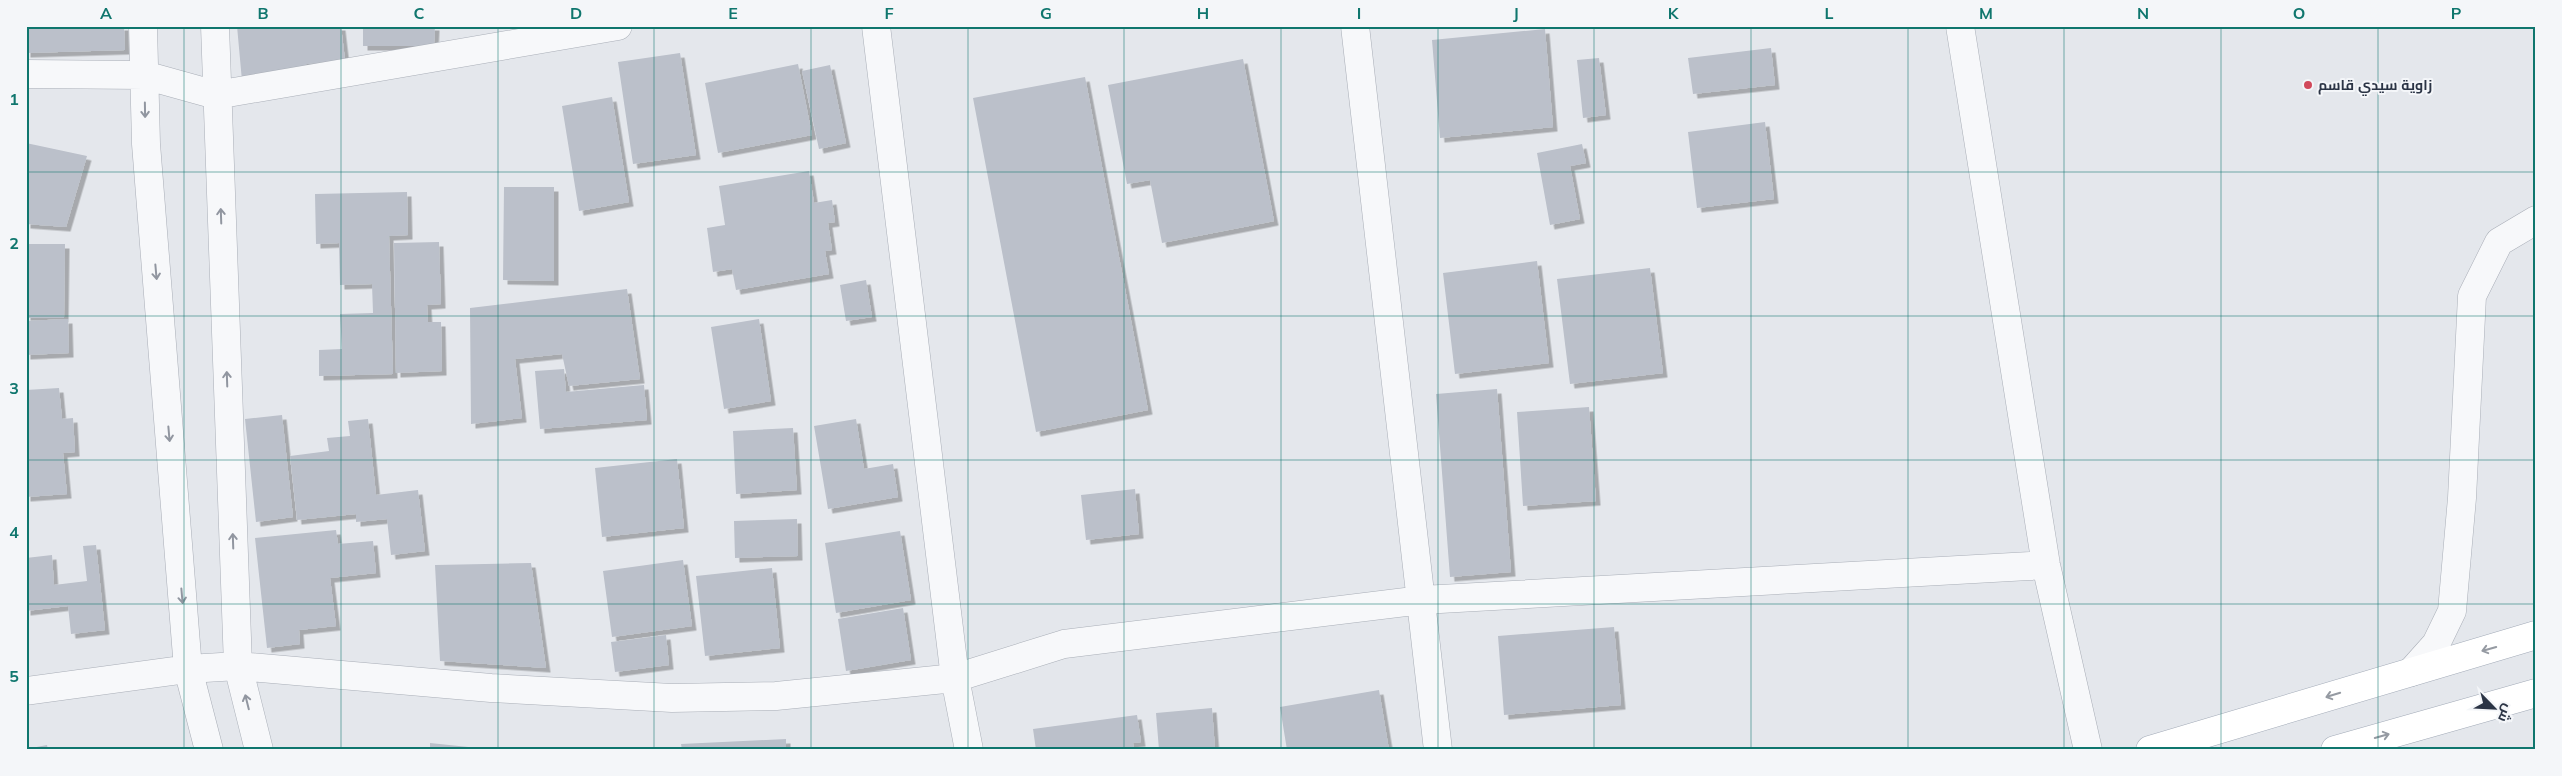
<svg xmlns="http://www.w3.org/2000/svg" width="2562" height="776" viewBox="0 0 2562 776" font-family="Mulish,Cairo,sans-serif">
<style>
.building{fill:#bbc0ca;filter:url(#shadow)}
.lines{fill:none;stroke-linecap:round;stroke-linejoin:round}
.street-casing{stroke:#a9aeb7;stroke-width:29}
.primary-casing{stroke:#a3abb8;stroke-width:29}
.street{stroke:#f7f8fa;stroke-width:28}
.primary{stroke:#fff;stroke-width:28}
.oneway{stroke:#9196a0}
.oneway2{stroke:#959aa2}
.grid{fill:none;stroke:#0f766e;stroke-width:1;stroke-opacity:0.55}
.poi-dot{fill:#d1495b;stroke:#f4f6f9;stroke-width:2}
.labels{text-anchor:middle;dominant-baseline:central;stroke-width:4;stroke-linejoin:round;paint-order:stroke}
.poi-label{font-size:14px;font-weight:bold;fill:#2b3445;stroke:#f4f6f9;text-anchor:start}
.neatline{fill:none;stroke:#0f766e;stroke-width:2}
.grid-label{font-size:16px;text-anchor:middle;font-weight:bold;fill:#0f766e}
</style>
<defs>
<filter id="shadow"><feDropShadow dx="4.5" dy="4.5" stdDeviation="0" flood-color="#0004"/></filter>
</defs>
<rect width="100%" height="100%" fill="#e4e7ec"/>
<path class="building" d="M26 26H124L125 50 26 53Z
M237 26H341L345 60 306 64 307 73 242 81Z
M363 26H435L434 46H363Z
M1545 29 1553 127 1440 138 1432 40Z
M1771 48 1775 85 1693 94 1688 58Z
M680 53 696 155 633 164 618 62Z
M1599 58 1606 115 1583 118 1577 60Z
M1243 59 1274 221 1162 243 1150 180 1127 184 1108 85Z
M798 64 812 135 718 153 705 83Z
M830 65 846 143 819 149 802 71Z
M1085 77 1148 410 1036 432 973 98Z
M612 97 629 202 579 211 562 106Z
M1765 122 1774 199 1697 208 1688 132Z
M26 143 87 156 66 227 26 224Z
M1582 144 1586 163 1570 166 1580 219 1550 225 1537 153Z
M809 171 814 203 832 200 835 222 828 223 832 250 825 251 829 274 736 290 732 269 713 272 707 228 725 225 719 186Z
M504 187H554V281L503 280Z
M407 192 408 235 389 236 393 374 319 376V350L342 349 340 314 373 313 372 284 340 285 339 243 316 244 315 194Z
M439 242 441 304 427 305 428 322H441L442 371 396 373 394 243Z
M26 244H65L64 318H26Z
M1537 261 1549 363 1455 374 1443 273Z
M1650 268 1663 373 1570 384 1557 279Z
M866 280 872 317 846 321 840 285Z
M627 289 640 379 569 386 562 354 515 359 522 418 471 424 470 308Z
M68 319 69 353 26 355V321Z
M759 319 771 401 724 409 711 327Z
M564 369 566 392 644 385 647 420 540 429 535 371Z
M59 388 62 419 73 418 75 452 63 453 67 494 26 497V390Z
M1497 389 1511 572 1450 577 1436 394Z
M1589 407 1596 501 1523 506 1517 412Z
M282 415 293 517 256 522 245 419Z
M368 419 376 495 418 490 425 551 391 555 387 519 356 522V514L297 520 290 456 329 451 327 438 350 436 348 421Z
M856 419 864 469 893 464 898 497 828 509 814 426Z
M793 428 797 490 736 494 733 431Z
M677 459 684 528 602 537 595 468Z
M1135 489 1139 534 1086 540 1081 495Z
M797 519 798 556 735 558 734 521Z
M336 530 338 544 373 541 376 573 330 578 336 626 299 630 300 644 267 648 255 538Z
M900 531 911 600 836 613 825 543Z
M96 545 105 630 71 634 68 606 26 611V558L52 555 54 585 87 581 83 546Z
M683 560 692 626 612 637 603 571Z
M531 563 546 668 440 661 435 565Z
M772 568 780 648 705 656 696 576Z
M903 608 911 660 846 671 838 619Z
M1614 627 1621 705 1504 715 1498 636Z
M666 635 669 665 615 672 611 642Z
M1379 690 1389 750H1287L1280 707Z
M1212 708 1215 750H1159L1156 713Z
M1137 715 1141 742 1133 743 1134 750H1036L1033 729Z
M786 739V750H682L681 744Z
M430 743 478 748V750H430Z
M47 745 48 750H26V749Z"/>
<g class="lines">
<defs>
<path id="street" d="M143 26 146 144 188 669 209 750
M215 26 238 666 259 750
M876 26 955 678 969 750
M1355 26 1438 750
M1960 26 2046 565 2088 750
M26 74 144 75 216 95 618 26
M2411 672 2436 644 2452 611 2462 498 2472 296 2499 242 2536 220
M26 691 188 669 238 666 491 688 672 698 776 696 955 678 1064 644 1422 600 2046 565"/>
<path id="primary" d="M2150 750 2536 635
M2335 750 2536 693"/>
</defs>
<use href="#street" class="street-casing"/>
<use href="#primary" class="primary-casing"/>
<use href="#street" class="street"/>
<use href="#primary" class="primary"/>
</g>
<defs><path id="oneway-shaft" d="M-6 0H5M1.5-3L5.5 0L1.5 3" fill="none" stroke-width="1.6" stroke-linecap="round" stroke-linejoin="round" transform="scale(1.25)"/></defs>
<g class="oneway">
<use href="#oneway-shaft" transform="translate(145 110) rotate(89)"/>
<use href="#oneway-shaft" transform="translate(221 216) rotate(-92)"/>
<use href="#oneway-shaft" transform="translate(156 272) rotate(85)"/>
<use href="#oneway-shaft" transform="translate(227 379) rotate(-92)"/>
<use href="#oneway-shaft" transform="translate(169 434) rotate(85)"/>
<use href="#oneway-shaft" transform="translate(233 541) rotate(-92)"/>
<use href="#oneway-shaft" transform="translate(182 596) rotate(85)"/>
<use href="#oneway-shaft" transform="translate(247 702) rotate(-104)"/>
</g>
<g class="oneway2">
<use href="#oneway-shaft" transform="translate(2489 649) rotate(164)"/>
<use href="#oneway-shaft" transform="translate(2333 695) rotate(163)"/>
<use href="#oneway-shaft" transform="translate(2382 736) rotate(-16)"/>
</g>
<path class="grid" d="M184 26V750M341 26V750M498 26V750M654 26V750M811 26V750M968 26V750M1124 26V750M1281 26V750M1438 26V750M1594 26V750M1751 26V750M1908 26V750M2064 26V750M2221 26V750M2378 26V750M26 172H2536M26 316H2536M26 460H2536M26 604H2536"/>
<circle class="poi-dot" cx="2308" cy="85" r="5"/>
<g class="labels">
<g class="poi-label">
<text x="2318" y="85">زاوية سيدي قاسم</text>
</g>
</g>
<rect width="2562" height="776" fill="none" stroke="#f4f6f9" stroke-width="55"/>
<g transform="translate(2494 708) rotate(114)" stroke="#f4f6f9" stroke-width="4" paint-order="stroke">
<path d="M0-4L9 19L0 12L-9 19Z" fill="#2b3445"/>
<text y="-8" font-size="14" font-weight="bold" text-anchor="middle" fill="#2b3445">ش</text>
</g>
<rect x="28" y="28" width="2506" height="720" class="neatline"/>
<g class="grid-label">
<text x="106" y="19">A</text>
<text x="263" y="19">B</text>
<text x="419" y="19">C</text>
<text x="576" y="19">D</text>
<text x="733" y="19">E</text>
<text x="889" y="19">F</text>
<text x="1046" y="19">G</text>
<text x="1203" y="19">H</text>
<text x="1359" y="19">I</text>
<text x="1516" y="19">J</text>
<text x="1673" y="19">K</text>
<text x="1829" y="19">L</text>
<text x="1986" y="19">M</text>
<text x="2143" y="19">N</text>
<text x="2299" y="19">O</text>
<text x="2456" y="19">P</text>
<text x="14" y="105">1</text>
<text x="14" y="249">2</text>
<text x="14" y="394">3</text>
<text x="14" y="538">4</text>
<text x="14" y="682">5</text>
</g>
</svg>
